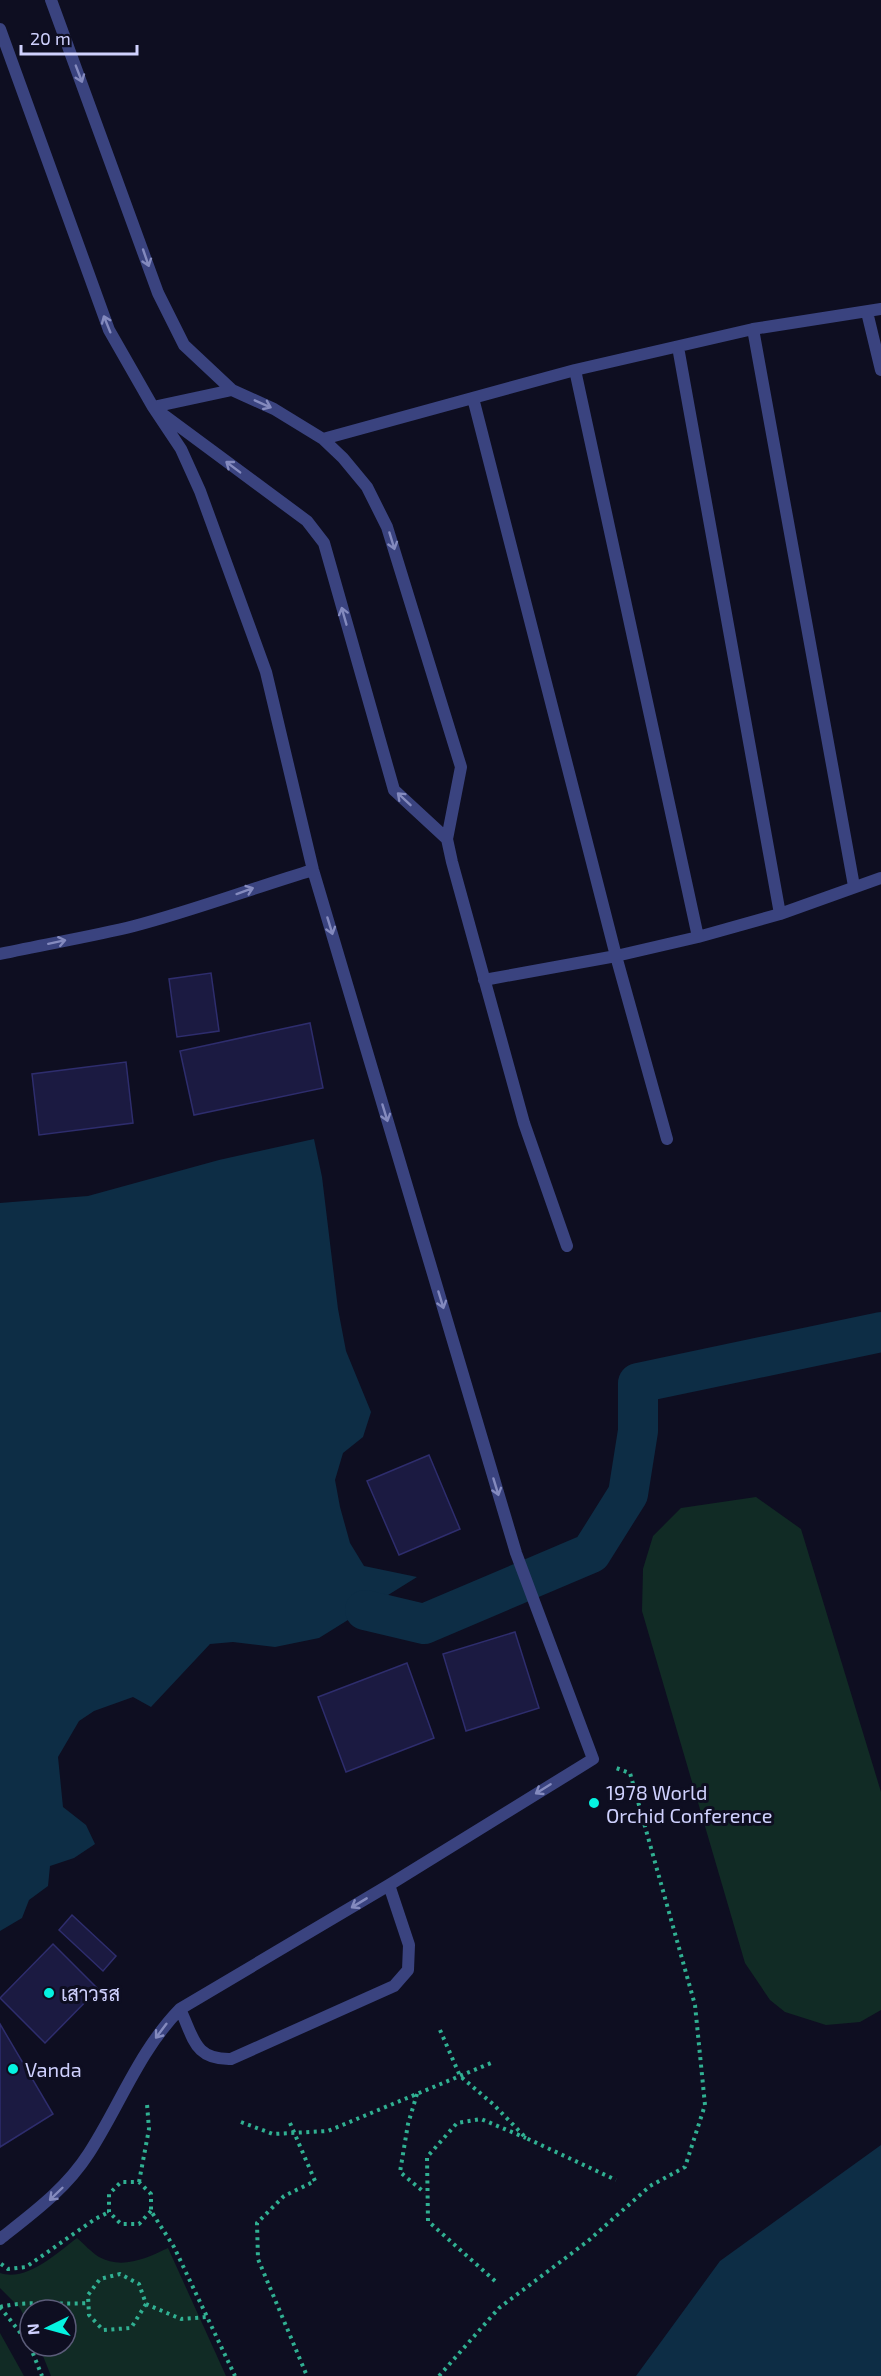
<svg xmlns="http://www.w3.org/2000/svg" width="881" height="2376" viewBox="0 0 881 2376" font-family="'Exo 2',Sarabun,sans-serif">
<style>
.green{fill:#112b25}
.water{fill:#0d2d45}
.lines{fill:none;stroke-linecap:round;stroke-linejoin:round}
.canal{stroke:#0d2d45;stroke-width:40}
.building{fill:#1b1a41;stroke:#2e2d6d;stroke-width:1.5}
.path{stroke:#30b092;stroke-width:4;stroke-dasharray:3 4.5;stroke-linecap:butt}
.lane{stroke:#3a437f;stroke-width:12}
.oneway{stroke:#848abe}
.poi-dot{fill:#05f3e1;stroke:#0e0e21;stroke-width:2}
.labels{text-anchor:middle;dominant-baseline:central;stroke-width:6;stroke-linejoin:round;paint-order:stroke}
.poi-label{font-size:20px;fill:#cfd1fe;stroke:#0e0e21;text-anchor:start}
</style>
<rect width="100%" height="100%" fill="#0e0e21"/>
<path class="green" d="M756 1497 801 1529 881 1792V2010L860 2022 826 2025 785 2012 770 2000 745 1963 642 1611 643 1569 653 1536 681 1508Z
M77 2238C84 2244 91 2252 99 2257 122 2270 147 2258 168 2248L226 2376H51L39 2346H66V2310H30V2328L20 2308 0 2288V2273C27 2282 57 2253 77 2238Z
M0 2333 24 2376H0Z"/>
<path class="water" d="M314 1139 322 1177 338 1309 346 1351 371 1412 363 1437 343 1453 335 1480 340 1507 350 1543 364 1566 417 1577 319 1638 275 1647 233 1642 210 1644 151 1707 133 1697 94 1711 79 1721 58 1757 63 1807 86 1825 95 1844 74 1858 50 1866 48 1886 29 1900 22 1918 0 1931V1203L88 1196 219 1160Z
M881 2145V2376H636L720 2261Z"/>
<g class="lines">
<path class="canal" d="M365 1610 424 1624 591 1553 628 1494 638 1431V1383L881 1332"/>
</g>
<path class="building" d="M211 973 219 1031 177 1037 169 979Z
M310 1023 323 1088 194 1115 180 1051Z
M126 1062 133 1123 39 1135 32 1074Z
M429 1455 460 1529 399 1555 367 1481Z
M515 1632 539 1708 466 1731 443 1654Z
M407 1663 434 1738 346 1772 318 1697Z
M72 1915 116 1956 103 1971 59 1930Z
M53 1944 98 1989 45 2043 0 1998Z
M0 2024 53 2114 0 2147Z"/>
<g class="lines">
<path class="path" d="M440 2030 460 2076 493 2104 526 2138 616 2180
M417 2094 408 2124 400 2172 425 2193
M241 2122 273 2134 328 2131 491 2063
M290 2123 315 2181 284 2196 257 2223 258 2259 307 2376
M139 2182 149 2129 147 2104
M151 2211 139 2224H121L109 2212V2194L121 2182H139L151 2194V2211L174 2247 235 2376
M1 2264 8 2269 26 2267 95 2219 109 2212
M495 2281 428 2221 427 2157 457 2123 481 2119 526 2138
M146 2304 131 2328 103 2330 89 2315 88 2295 100 2279 120 2274 139 2284 146 2304 181 2319 207 2317
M0 2307C29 2300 58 2305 88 2303
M0 2307 30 2345
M30 2346 42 2376
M439 2376 499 2308 588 2241 650 2186 685 2167 705 2105 695 2005 630 1773 616 1768"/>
<path class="lane" d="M51 0 158 293 184 345 232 390 274 409 323 439 343 458 367 487 387 527 461 767 447 839 452 862 524 1123 567 1246
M0 29 109 330 153 407 307 521 324 543 394 790 447 839
M867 312 881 370
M753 329 854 886
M678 347 780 914
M575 370 698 937
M473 398 616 956 667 1139
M323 439 575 370 753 329 881 309
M0 954C45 944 90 937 134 926 195 910 253 888 313 870
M484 980 616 956 698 937 780 914 881 878
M180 2009C194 2038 194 2060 231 2059L394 1986 408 1970 409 1945 389 1885
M0 2239C33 2213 66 2189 89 2153 120 2105 139 2051 180 2009L389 1885 593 1759 516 1553 313 870 266 672 200 491 181 449 153 407 232 390"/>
</g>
<defs><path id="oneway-shaft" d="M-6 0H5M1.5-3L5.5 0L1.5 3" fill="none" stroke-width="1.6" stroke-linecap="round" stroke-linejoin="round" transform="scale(1.5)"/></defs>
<g class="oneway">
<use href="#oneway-shaft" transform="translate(79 74) rotate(69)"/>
<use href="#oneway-shaft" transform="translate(146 258) rotate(71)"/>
<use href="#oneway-shaft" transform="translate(107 324) rotate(-112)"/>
<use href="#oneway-shaft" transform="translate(263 404) rotate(24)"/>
<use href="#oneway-shaft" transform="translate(233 467) rotate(-143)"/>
<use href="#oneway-shaft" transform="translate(392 541) rotate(73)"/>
<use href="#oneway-shaft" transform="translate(344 616) rotate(-106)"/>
<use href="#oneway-shaft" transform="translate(404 799) rotate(-137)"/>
<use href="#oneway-shaft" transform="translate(245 891) rotate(-20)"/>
<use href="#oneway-shaft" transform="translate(330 926) rotate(73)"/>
<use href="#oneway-shaft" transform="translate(57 942) rotate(-12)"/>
<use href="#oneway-shaft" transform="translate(385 1113) rotate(73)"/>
<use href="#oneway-shaft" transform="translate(441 1300) rotate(73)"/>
<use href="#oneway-shaft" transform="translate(496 1487) rotate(73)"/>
<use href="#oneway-shaft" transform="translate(543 1789) rotate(148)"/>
<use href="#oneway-shaft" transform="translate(359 1903) rotate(149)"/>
<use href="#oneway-shaft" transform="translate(161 2031) rotate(127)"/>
<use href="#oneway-shaft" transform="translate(56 2194) rotate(136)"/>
</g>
<g class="poi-dot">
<circle cx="594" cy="1803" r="6"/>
<circle cx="49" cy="1993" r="6"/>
<circle cx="13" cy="2069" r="6"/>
</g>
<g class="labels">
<g class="poi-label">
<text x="606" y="1792">1978 World<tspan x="606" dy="23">Orchid Conference</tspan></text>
<text x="61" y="1993">เสาวรส</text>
<text x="25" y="2069">Vanda</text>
</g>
</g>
<g transform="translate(48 2328) rotate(265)"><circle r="28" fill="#0e0e21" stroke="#5b5c79" stroke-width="1.5"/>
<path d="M0-4.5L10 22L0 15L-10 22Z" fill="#05f3e1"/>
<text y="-9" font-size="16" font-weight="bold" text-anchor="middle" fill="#cfd1fe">N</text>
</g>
<path d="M21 45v9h116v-9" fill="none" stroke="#cfd1fe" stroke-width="3"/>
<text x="30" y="45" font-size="18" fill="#cfd1fe" stroke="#0e0e21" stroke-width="4.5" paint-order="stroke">20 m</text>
</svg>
